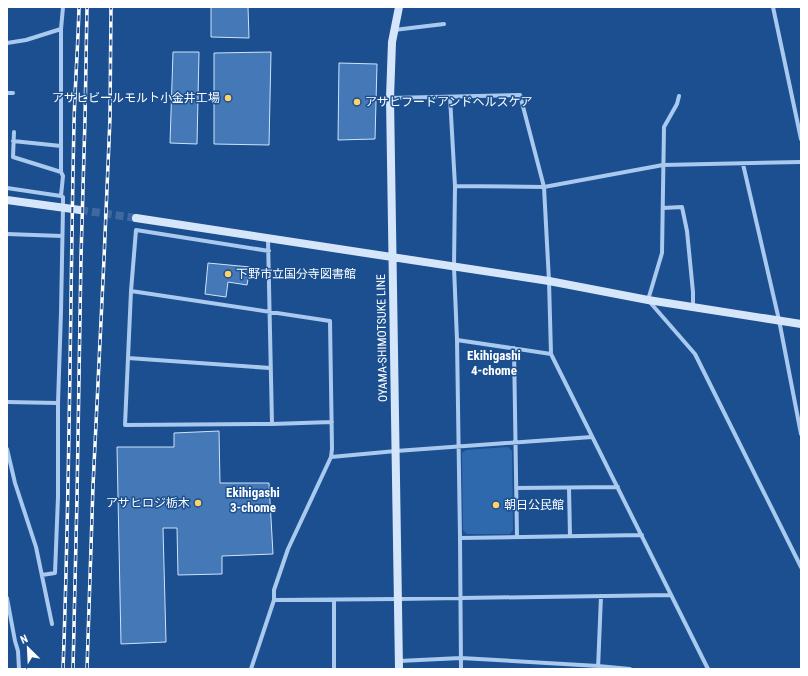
<svg xmlns="http://www.w3.org/2000/svg" width="808" height="676" viewBox="0 0 808 676" font-family="'Roboto Condensed','Noto Sans JP',sans-serif">
<style>
.green{fill:#2e69ad}
.building{fill:#4478b7;stroke:#cfe3fa}
.lines{fill:none;stroke-linecap:round;stroke-linejoin:round}
.secondary-tunnel{stroke:#3d69a0;stroke-width:8;stroke-dasharray:8 4;stroke-linecap:butt}
.street{stroke:#a9c9ee;stroke-width:4}
.secondary{stroke:#d6e6fa;stroke-width:8}
.rail-casing{stroke:#fff;stroke-width:3.5}
.rail{stroke:#1b4f8f;stroke-width:2;stroke-dasharray:6;stroke-linecap:butt}
.poi-dot{fill:#ffd166;stroke:#1b4f8f;stroke-width:1.5}
.labels{text-anchor:middle;dominant-baseline:central;stroke-width:3;stroke-linejoin:round;paint-order:stroke}
.poi-label{font-size:12px;fill:#fff;stroke:#1b4f8f;text-anchor:start}
.street-label{font-size:12px;fill:#fff;stroke:#1b4f8f}
.neighbourhood-label{font-size:13px;font-weight:bold;fill:#fff;stroke:#1b4f8f}
</style>
<rect width="100%" height="100%" fill="#1b4f8f"/>
<path class="green" d="M508 447 512 451 513 530 510 534H467L463 530 462 453 466 450Z"/>
<path class="building" d="M211 7H248L249 38 211 37Z
M173 52H199L197 144 170 143Z
M271 52 269 145 214 144V53Z
M339 63 377 64 375 139 338 140Z
M208 263 250 267 247 285 228 282 226 297 205 294Z
M219 431 220 483H269L273 554 222 556V574L178 575 177 528H163L166 642 121 644 117 447H174V433Z"/>
<g class="lines">
<path class="secondary-tunnel" d="M80 210 136 218"/>
<path class="street" d="M773 7 801 139
M394 30 444 24
M7 43 26 40 61 29 63 7
M7 93H13
M679 96 677 104 664 127 662 253 648 300 695 354 801 567
M450 97 455 186 454 267 457 340 460 538 461 669
M390 98 520 95 544 187 549 281 551 354 708 669
M14 132 13 157 61 172V29
M13 141 61 146
M743 164 779 320 801 434
M455 186 544 187 663 165 801 162
M7 188 61 196
M663 208 682 207 687 231 693 292V307
M7 234 62 236
M268 239 272 424
M269 251 136 230 131 291 125 425 272 424 332 422
M131 291 330 321 332 449 331 457 288 549 274 590V600L251 669
M457 340 551 354
M514 348 517 537
M128 358 270 368
M7 402 58 403
M7 449 15 483 36 547 52 624
M331 457 396 451 592 437
M516 488 618 487
M569 488 570 536
M460 538 642 535
M42 575 55 573 58 497V403L61 312 63 208V197L61 196 63 176 61 172
M7 598 15 641 18 651 19 669
M274 600 397 599 671 595
M399 661 461 658 598 666 630 669
M334 669V600
M598 669 601 596"/>
<path class="secondary" d="M7 200 80 210
M136 218 549 281 648 300 801 324
M399 669 390 98 392 42 399 7"/>
<defs>
<path id="rail" d="M63 669C70 487 70 305 74 123 75 85 78 46 79 7
M73 669 77 498 81 257 85 119 87 7
M87 669 93 486 104 259 110 118 111 7"/>
</defs>
<use href="#rail" class="rail-casing"/>
<use href="#rail" class="rail"/>
</g>
<g class="poi-dot">
<circle cx="228" cy="98" r="4"/>
<circle cx="357" cy="102" r="4"/>
<circle cx="228" cy="274" r="4"/>
<circle cx="198" cy="503" r="4"/>
<circle cx="496" cy="505" r="4"/>
</g>
<g class="labels">
<g class="poi-label">
<text x="220" y="98" text-anchor="end">アサヒビールモルト小金井工場</text>
<text x="365" y="102">アサヒフードアンドヘルスケア</text>
<text x="236" y="274">下野市立国分寺図書館</text>
<text x="190" y="503" text-anchor="end">アサヒロジ栃木</text>
<text x="504" y="505">朝日公民館</text>
</g>
<g class="street-label">
<text transform="translate(382 338) rotate(-91)">OYAMA-SHIMOTSUKE LINE</text>
</g>
<g class="neighbourhood-label">
<text x="494" y="355">Ekihigashi<tspan x="494" dy="15">4-chome</tspan></text>
<text x="253" y="492">Ekihigashi<tspan x="253" dy="15">3-chome</tspan></text>
</g>
</g>
<rect width="808" height="676" fill="none" stroke="#ffffff" stroke-width="16"/>
<g transform="translate(28 648) rotate(336)" stroke="#1b4f8f" stroke-width="3" paint-order="stroke">
<path d="M0-3L7 15L0 10L-7 15Z" fill="#ffffff"/>
<text y="-6" font-size="11" font-weight="bold" text-anchor="middle" fill="#ffffff">N</text>
</g>
</svg>
